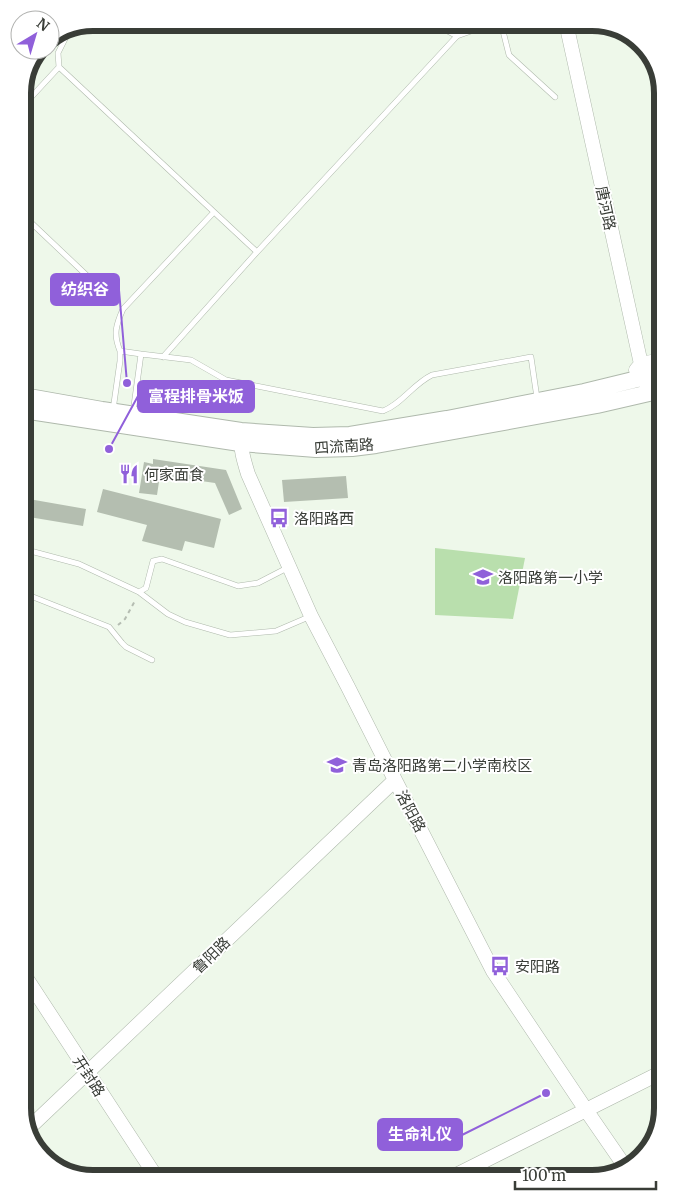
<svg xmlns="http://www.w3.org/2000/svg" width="685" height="1201" viewBox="0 0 685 1201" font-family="Merriweather,'Noto Sans SC',serif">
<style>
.garden{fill:#b9dfad}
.building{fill:#b4beb0}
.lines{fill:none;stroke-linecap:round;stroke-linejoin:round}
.lane-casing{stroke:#afb9ac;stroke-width:6}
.street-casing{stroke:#afb9ac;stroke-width:11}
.secondary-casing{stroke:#afb9ac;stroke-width:15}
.primary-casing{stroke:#afb9ac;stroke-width:18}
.path{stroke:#b5bdb2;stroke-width:2;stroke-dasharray:4 4;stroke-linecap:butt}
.lane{stroke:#fff;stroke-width:5}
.street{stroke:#fff;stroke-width:10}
.secondary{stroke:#fff;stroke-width:14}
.primary{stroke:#fff;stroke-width:16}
.labels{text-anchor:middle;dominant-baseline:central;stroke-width:4;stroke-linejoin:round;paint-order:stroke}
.street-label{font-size:15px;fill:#393d37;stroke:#fff}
.poi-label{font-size:15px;fill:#393d37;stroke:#fff;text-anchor:start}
.rim{fill:none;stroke:#393d37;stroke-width:6}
.leader{fill:none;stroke:#9060da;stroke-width:2}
.callout-dot{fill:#9060da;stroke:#fff;stroke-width:2}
.callout{fill:#9060da;stroke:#9060da;stroke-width:2}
.callout-label{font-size:16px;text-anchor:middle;font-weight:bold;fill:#fff}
</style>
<rect width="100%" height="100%" fill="#eef8ea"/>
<path class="garden" d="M435 548 525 558 513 619 435 615Z"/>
<path class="building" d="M153 459 226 470 242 509 229 515 215 483 160 475 157 495 139 493 144 462 153 464Z
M346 476 348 498 284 502 282 480Z
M103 489 221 519 214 548 185 541 182 551 142 541 147 525 97 512Z
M23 498 86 509 83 526 23 516Z"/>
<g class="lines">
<defs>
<path id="lane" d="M439 23 446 30 457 36
M501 23 509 55 555 97
M89 25 97 23
M68 33 58 53 59 67 214 212 123 309C116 325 113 334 120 351L141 354 191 360 226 380 383 411C402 404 413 384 432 375L531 357 537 398
M23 106 59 67
M214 212 257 252
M23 215 99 287
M163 357 257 252 457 36 494 23
M653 396 662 405
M113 410 120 361V351
M133 413 141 354
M23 549 79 564 139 592 168 614 185 622 230 635 276 631 311 616
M139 592 146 588 153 561 162 559 238 586 258 583 289 567
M23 593 109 627 122 643 126 647 152 660
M662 949 654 932 662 928"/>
<path id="street" d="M23 423 25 410"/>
<path id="secondary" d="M566 23 641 364 647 387
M636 370 641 364 662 360
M241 434C240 448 244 461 248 474L311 616 348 687 395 780 493 971 586 1110 626 1168
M23 973 157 1178
M28 1129 395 780
M450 1178 662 1072"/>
<path id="primary" d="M23 396 102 410 241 431 313 436 350 435 447 419 584 392 662 373
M23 410 240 443 316 449 352 448 376 445 597 405 662 390"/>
</defs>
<use href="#lane" class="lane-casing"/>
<use href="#street" class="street-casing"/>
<use href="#secondary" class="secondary-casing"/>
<use href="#primary" class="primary-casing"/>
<path class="path" d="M118 625 125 619 136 599"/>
<use href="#lane" class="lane"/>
<use href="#street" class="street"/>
<use href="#secondary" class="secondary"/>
<use href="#primary" class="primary"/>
</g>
<defs>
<symbol id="restaurant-bare" viewBox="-9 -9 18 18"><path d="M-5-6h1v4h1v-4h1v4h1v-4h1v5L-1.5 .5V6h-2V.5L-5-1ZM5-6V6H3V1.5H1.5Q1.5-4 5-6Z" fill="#9060da" stroke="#fff" stroke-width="2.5" paint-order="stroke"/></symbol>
<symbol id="bus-bare" viewBox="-9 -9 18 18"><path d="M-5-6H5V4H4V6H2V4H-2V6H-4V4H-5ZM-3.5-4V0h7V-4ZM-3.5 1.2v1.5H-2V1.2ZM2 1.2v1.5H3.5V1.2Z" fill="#9060da" stroke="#fff" stroke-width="2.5" paint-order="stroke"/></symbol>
<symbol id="school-bare" viewBox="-9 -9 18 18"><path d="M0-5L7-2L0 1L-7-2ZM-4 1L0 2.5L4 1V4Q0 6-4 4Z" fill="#9060da" stroke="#fff" stroke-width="2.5" paint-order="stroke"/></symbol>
</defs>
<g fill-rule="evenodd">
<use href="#restaurant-bare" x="115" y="460" width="28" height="28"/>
<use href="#bus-bare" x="265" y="504" width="28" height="28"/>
<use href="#school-bare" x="469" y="563" width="28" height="28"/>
<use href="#school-bare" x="323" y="751" width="28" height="28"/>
<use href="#bus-bare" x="486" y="952" width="28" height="28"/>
</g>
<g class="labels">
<g class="street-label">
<text transform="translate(606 208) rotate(78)">唐河路</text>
<text transform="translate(344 446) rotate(-4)">四流南路</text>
<text transform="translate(411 811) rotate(62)">洛阳路</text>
<text transform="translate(211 955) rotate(-44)">鲁阳路</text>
<text transform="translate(89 1076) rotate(57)">开封路</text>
</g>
<g class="poi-label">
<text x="144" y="474">何家面食</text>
<text x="294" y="518">洛阳路西</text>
<text x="498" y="577">洛阳路第一小学</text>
<text x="352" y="765">青岛洛阳路第二小学南校区</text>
<text x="515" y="966">安阳路</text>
</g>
</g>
<path d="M0 0H685V1201H0ZM93 31H592A62 62 0 0 1 654 93V1108A62 62 0 0 1 592 1170H93A62 62 0 0 1 31 1108V93A62 62 0 0 1 93 31Z" fill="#fff" fill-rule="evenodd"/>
<path class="rim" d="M93 31H592A62 62 0 0 1 654 93V1108A62 62 0 0 1 592 1170H93A62 62 0 0 1 31 1108V93A62 62 0 0 1 93 31Z"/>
<path class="leader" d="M127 383L119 290M109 449L138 396M546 1093L462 1135"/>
<g class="callout-dot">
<circle cx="127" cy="383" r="5"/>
<circle cx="109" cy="449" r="5"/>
<circle cx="546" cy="1093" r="5"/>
</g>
<g class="callout">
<rect x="51" y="274" width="68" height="31" rx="5"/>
<rect x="138" y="381" width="116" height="31" rx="5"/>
<rect x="378" y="1119" width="84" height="31" rx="5"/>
</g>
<g class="callout-label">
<text x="85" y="295">纺织谷</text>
<text x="196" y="402">富程排骨米饭</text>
<text x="420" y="1140">生命礼仪</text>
</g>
<g transform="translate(35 35) rotate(38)"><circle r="24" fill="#ffffff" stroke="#b0b1af"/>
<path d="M0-4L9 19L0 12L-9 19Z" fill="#9060da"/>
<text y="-8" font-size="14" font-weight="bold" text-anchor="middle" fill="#393d37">N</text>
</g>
<path d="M515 1181v8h141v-8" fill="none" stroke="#393d37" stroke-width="2.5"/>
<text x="522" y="1181" font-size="15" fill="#393d37" stroke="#ffffff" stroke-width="4" paint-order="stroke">100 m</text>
</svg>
